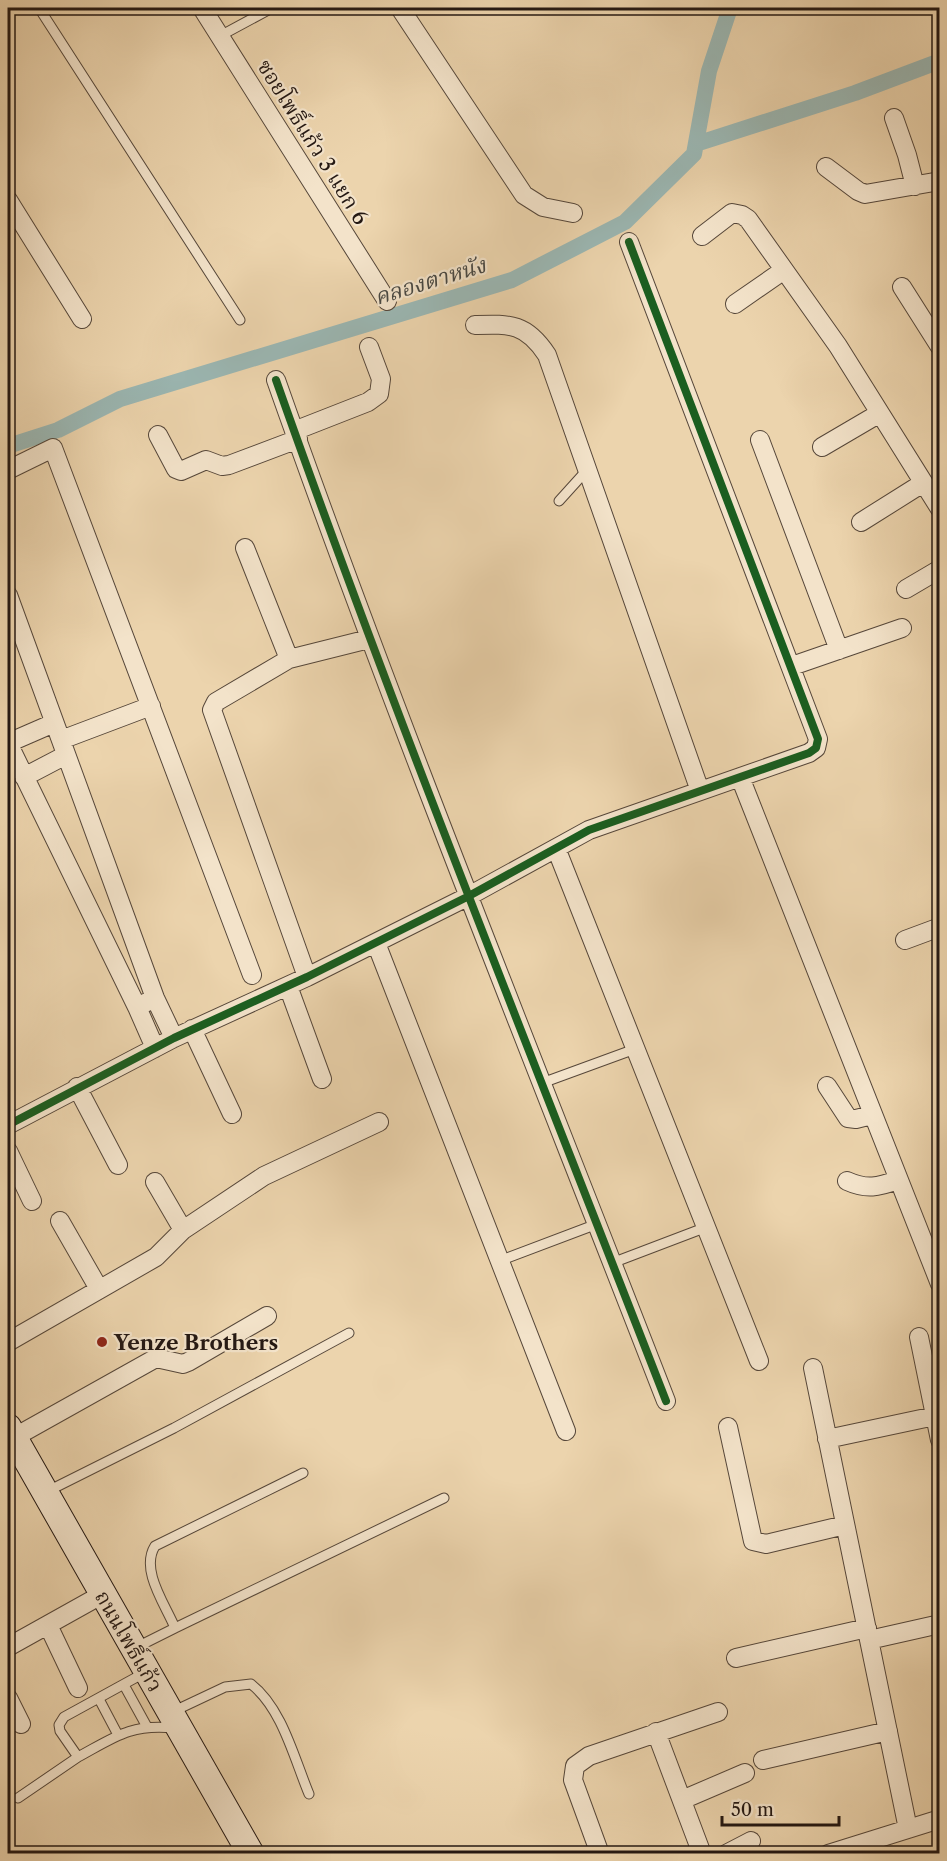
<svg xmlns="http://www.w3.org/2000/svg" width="947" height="1861" viewBox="0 0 947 1861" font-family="'Libre Caslon Text','Noto Serif Thai',serif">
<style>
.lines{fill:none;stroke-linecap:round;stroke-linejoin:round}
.canal{stroke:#9bb7b3;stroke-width:16}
.lane-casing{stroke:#56473a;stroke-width:11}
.street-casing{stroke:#56473a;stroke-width:20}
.secondary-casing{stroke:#241813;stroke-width:28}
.lane{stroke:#f3e3ca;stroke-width:9}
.street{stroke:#f3e3ca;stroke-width:18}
.secondary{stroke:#f3e3ca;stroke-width:26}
.cycleway-casing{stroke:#f3e3ca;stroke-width:11}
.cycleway{stroke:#1b5e20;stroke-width:8}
.poi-dot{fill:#8f2418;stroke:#f3e3ca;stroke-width:2}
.labels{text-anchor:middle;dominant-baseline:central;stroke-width:4.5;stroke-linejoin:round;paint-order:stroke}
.street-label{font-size:21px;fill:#241813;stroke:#f3e3ca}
.poi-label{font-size:21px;font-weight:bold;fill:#241813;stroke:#f3e3ca;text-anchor:start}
.water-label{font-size:22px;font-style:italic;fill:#484843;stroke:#f3e3ca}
</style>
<rect width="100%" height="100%" fill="#ecd4ad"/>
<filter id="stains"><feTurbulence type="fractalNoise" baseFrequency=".00333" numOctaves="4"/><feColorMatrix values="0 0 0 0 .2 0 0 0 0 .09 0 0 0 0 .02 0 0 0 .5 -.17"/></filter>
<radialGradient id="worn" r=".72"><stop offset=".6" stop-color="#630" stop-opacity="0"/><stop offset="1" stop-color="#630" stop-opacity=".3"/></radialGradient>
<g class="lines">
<path class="canal" d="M696 144 855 93 940 61
M8 446 58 430 120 399 512 280 625 222 694 154 709 71 730 8"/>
<defs>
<path id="lane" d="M39 8 240 320
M220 36 272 8
M559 501 587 470
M542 1083 635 1049
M499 1261 597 1224
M612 1263 704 1228
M303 1473 155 1546C140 1570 165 1604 175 1628L444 1498
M48 1491 174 1428 349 1333
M137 1647 175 1628
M146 1672 64 1717 59 1725 60 1731 78 1757C115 1737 130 1724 173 1728
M124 1685 146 1725
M99 1699 118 1735
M172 1712 225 1687 251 1684C282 1708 294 1758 309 1794
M18 1798 78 1757"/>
<path id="street" d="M202 8 387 301
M400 8 524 195 543 207 573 213
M894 118 907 155 915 186
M826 167 858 191 865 194 940 181
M8 200 82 319
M702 236 732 213 742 215 748 219 838 346 940 509
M902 287 940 347
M735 304 784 270
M475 325C510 324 526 323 547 355L700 791
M276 380C397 723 534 1061 666 1401
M294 431 368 402 379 394 381 379 369 347
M158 435 176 469 181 471 206 460 222 466 229 465 298 439
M760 440 839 650
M822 447 880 413
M8 470 53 448 252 975
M861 522 923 483
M245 548 289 659 216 702 212 710 307 977
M906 589 940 569
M8 595 155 998 174 1038
M289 659 369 639
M792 666 902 628
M54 723 8 743 137 1007 155 998
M61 740 151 706
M24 777 66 755
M740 777 940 1284
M556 848 759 1361
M905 940 940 927
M376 943 566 1431
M288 986 322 1079
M137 1007 155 1048
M192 1029 232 1114
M827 1086 848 1118 856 1119 872 1115
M77 1087 118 1165
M8 1125 174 1038 307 977 467 897 589 830 809 753 816 748 818 739 629 242
M8 1151 32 1201
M847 1181C867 1190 878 1187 898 1180
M155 1182 183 1230
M60 1221 99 1289
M919 1337 940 1440
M8 1342 156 1257 183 1230 264 1176 379 1122
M813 1368 908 1829
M728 1427 753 1541 766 1544 845 1525
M13 1438 156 1358 183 1364 188 1362 267 1316
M827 1439 935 1416
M48 1625 78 1688
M869 1640 940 1624
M8 1647 103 1594
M736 1658 867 1628
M8 1698 21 1724
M656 1732 702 1854
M763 1760 888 1731
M682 1800 745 1773
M600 1854 573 1780 575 1766 589 1756 718 1712
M726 1854 751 1841
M828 1854 940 1819"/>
<path id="secondary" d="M8 1427 251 1854"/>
</defs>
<use href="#lane" class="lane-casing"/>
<use href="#street" class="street-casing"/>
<use href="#secondary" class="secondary-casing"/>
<use href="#lane" class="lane"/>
<use href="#street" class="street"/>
<use href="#secondary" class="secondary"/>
<defs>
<path id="cycleway" d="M276 380C397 723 534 1061 666 1401
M8 1125 174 1038 307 977 467 897 589 830 809 753 816 748 818 739 629 242"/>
</defs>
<use href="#cycleway" class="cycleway-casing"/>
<use href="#cycleway" class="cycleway"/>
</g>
<circle class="poi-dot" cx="102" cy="1342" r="6"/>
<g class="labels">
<g class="street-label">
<text transform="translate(313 142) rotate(58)">ซอยโพธิ์แก้ว 3 แยก 6</text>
<text transform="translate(129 1641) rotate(60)">ถนนโพธิ์แก้ว</text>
</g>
<g class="poi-label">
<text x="114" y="1342">Yenze Brothers</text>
</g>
<g class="water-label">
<text transform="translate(430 281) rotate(-17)">คลองตาหนัง</text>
</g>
</g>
<rect width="947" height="1861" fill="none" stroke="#ecd4ad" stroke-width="30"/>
<rect x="9" y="9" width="929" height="1843" fill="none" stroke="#241813" stroke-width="3"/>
<rect x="15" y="15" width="917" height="1831" fill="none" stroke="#241813" stroke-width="1.5"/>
<path d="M722 1816v9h117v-9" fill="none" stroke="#241813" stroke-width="3"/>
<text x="731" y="1816" font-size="18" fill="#241813" stroke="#f3e3ca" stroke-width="4.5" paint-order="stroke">50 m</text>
<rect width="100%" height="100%" filter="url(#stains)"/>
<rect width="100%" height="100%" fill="url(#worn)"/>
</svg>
